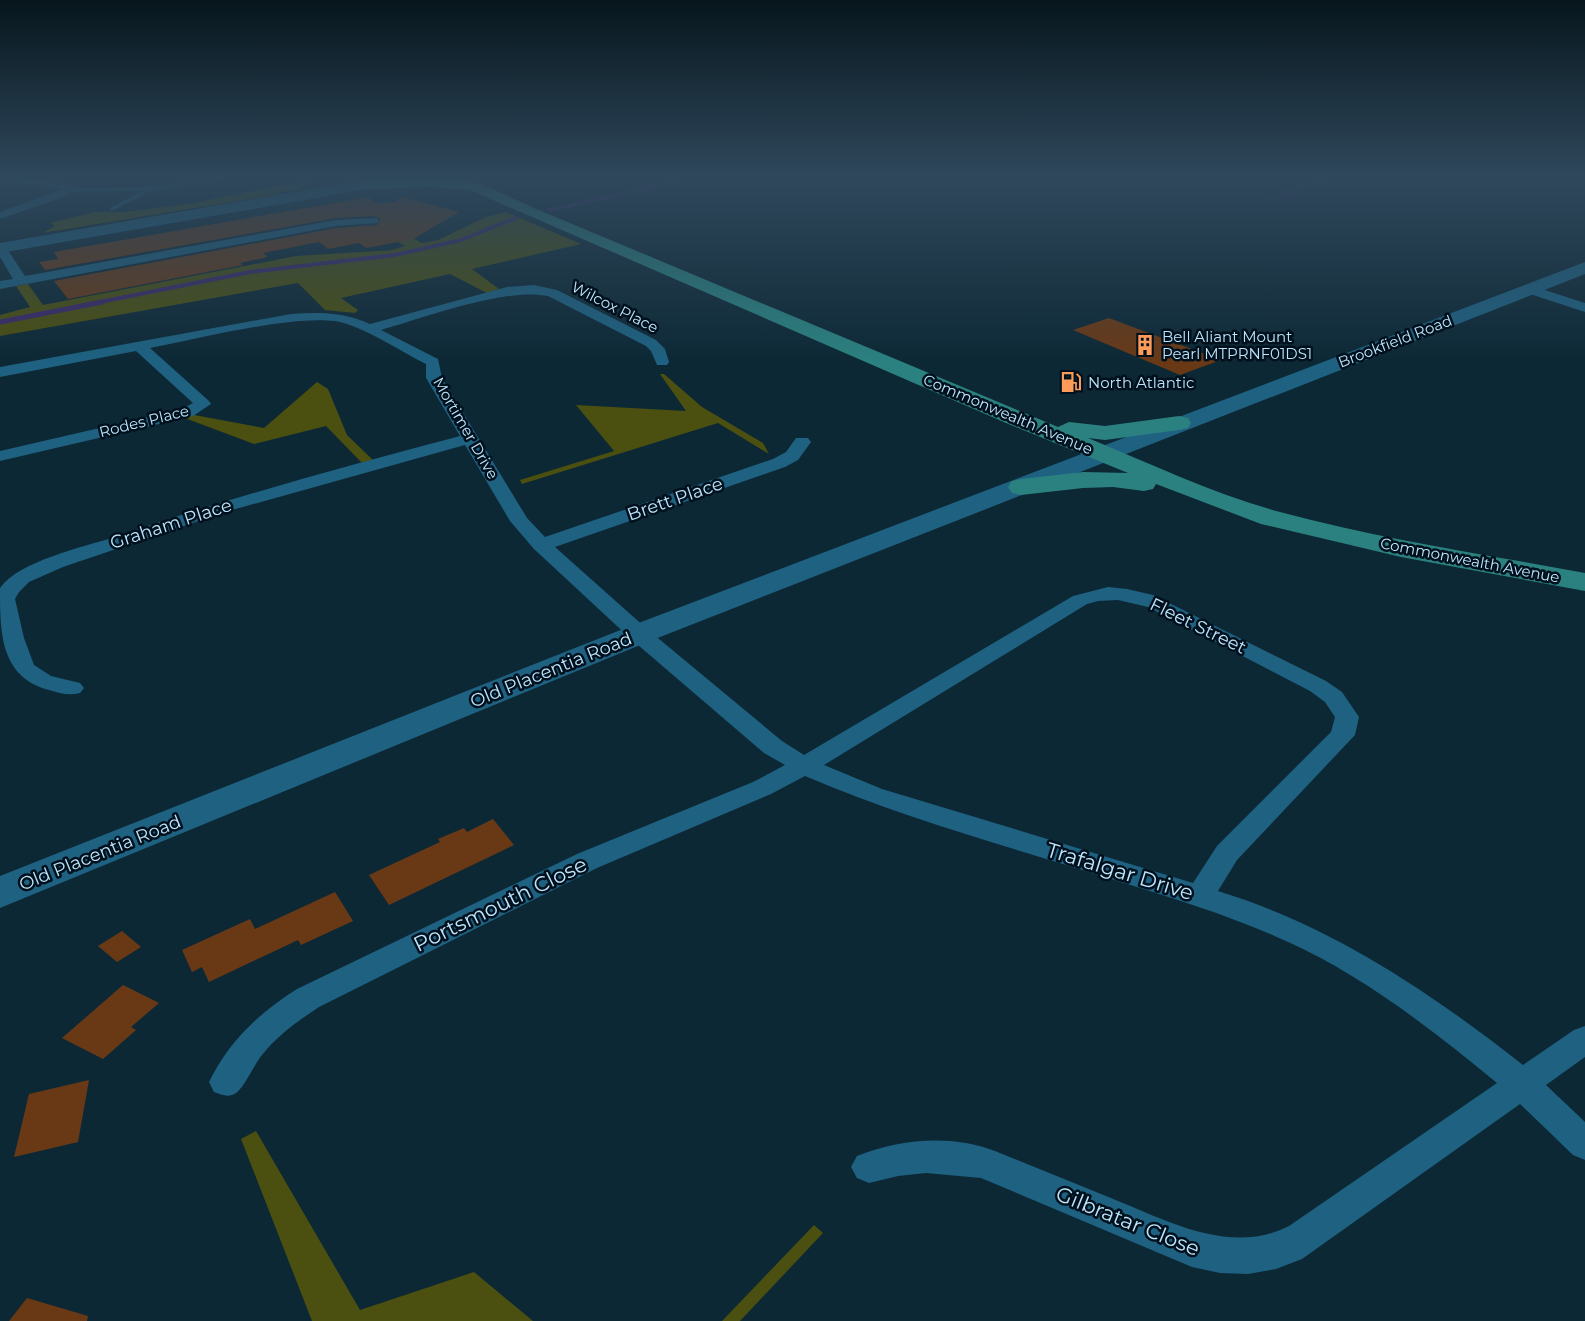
<svg xmlns="http://www.w3.org/2000/svg" width="1585" height="1321" viewBox="0 0 1585 1321" font-family="Montserrat,sans-serif">
<style>
.green{fill:#4b4f10}
.lines{fill:none;stroke-linecap:round;stroke-linejoin:round}
.stream-far1{stroke:#3c2969;stroke-width:4}
.stream{stroke:#3c2969;stroke-width:5}
.building{fill:#693916}
.lane{fill:#1e6181;fill-rule:evenodd}
.street{fill:#1e6181;fill-rule:evenodd}
.secondary{fill:#1e6181;fill-rule:evenodd}
.primary{fill:#2b8180;fill-rule:evenodd}
.labels{text-anchor:middle;dominant-baseline:central;stroke-width:5;stroke-linejoin:round;paint-order:stroke}
.far-street-label{font-size:15px;fill:#bde5fc;stroke:#00101d}
.far-poi-label{font-size:15px;fill:#bde5fc;stroke:#00101d;text-anchor:start}
.street-label{font-size:18px;fill:#bde5fc;stroke:#00101d}
.near-street-label{font-size:21px;fill:#bde5fc;stroke:#00101d}
</style>
<rect width="100%" height="100%" fill="#0d2835"/>
<path class="green" d="M313 181 300 188 301 189 282 191 275 195 42 233 55 226 50 223 95 212H124L189 204 282 185Z
M506 212 581 244 472 269 499 289 487 293 450 274 341 298 358 310 355 313 325 310 298 283 0 336V315L30 307 16 286 28 284 43 305 296 256 392 250 405 246 376 228 389 226 422 243 438 240 486 217Z
M660 374H664L702 407 763 443 769 454 718 423 522 484 520 480 614 451 576 405 686 411Z
M317 382 328 389 347 435 373 460 362 463 326 426 254 444 182 417 189 414 264 428Z
M256 1131 360 1310 474 1272 533 1321H312L241 1139Z
M814 1225 823 1233 740 1321H722Z"/>
<g class="lines">
<path class="stream-far1" d="M1280 197 1301 186 1353 177
M550 210 697 177
M95 303 250 272 395 255 461 240 516 218"/>
<path class="stream" d="M0 322 102 302"/>
</g>
<path class="building" d="M369 197 375 203 394 202 402 197 459 212 413 239 366 248 359 243 328 249 319 242 263 253 268 257 240 263 243 265 68 299 54 281 336 228 378 225 380 219 374 216 336 218 45 270 39 262 58 259 54 252Z
M1109 318 1221 360 1180 375 1073 330Z
M493 819 514 845 389 905 369 875 440 842 438 839 464 828 467 832Z
M335 892 353 921 301 945 298 940 209 982 202 967 192 972 182 950 250 919 255 929Z
M122 931 141 947 117 962 98 946Z
M123 985 159 1003 131 1027 136 1030 103 1059 62 1038Z
M89 1080 78 1142 14 1157 29 1094Z
M27 1298 88 1316 87 1321H9Z"/>
<g class="lines">
<path class="lane" d="M223 177H237L150 191 112 211 110 208 142 191 71 192 68 190 71 188 155 187Z"/>
<path class="street" d="M0 177 63 182 77 188 66 196 0 219V212L63 189 0 181Z
M374 218 378 219V223L336 226 0 289V281L13 279 0 257V243L4 244 25 276 336 220Z
M534 285 557 290 656 340 665 349 669 362 667 365H657L651 351 646 346 548 296C506 287 424 318 381 330L438 359 442 378 527 518 545 537 773 459 786 452 796 438H808L811 442 798 460 785 467 555 547 647 629 782 741 804 755 1073 596 1108 587 1127 589 1153 595 1326 681 1342 692 1359 717 1355 735 1237 860 1218 891C1332 926 1430 992 1523 1065L1574 1030 1585 1026V1057L1546 1085 1585 1122V1160L1573 1155 1520 1104 1302 1259 1276 1269 1248 1274 1220 1273 1192 1267 981 1178 926 1173 898 1176 869 1183 857 1178 851 1167 857 1156C900 1139 951 1134 995 1151 1032 1166 1069 1181 1106 1196 1162 1218 1229 1257 1289 1226L1497 1083C1431 1029 1364 976 1286 941 1233 917 1179 900 1124 883 1017 849 908 820 805 776L771 794 597 868 319 1007C298 1021 278 1035 262 1055 255 1063 244 1088 236 1093 229 1098 222 1095 214 1092L209 1082C229 1041 259 1013 297 989L577 854 753 782 785 765 764 753 631 639 534 549 510 521 465 445 225 512 63 567 29 582 19 592 15 599 24 638 34 665 51 676 80 683 84 688 80 693C69 696 59 693 49 690 0 677 0 632 0 588 19 561 83 547 115 537 228 498 344 467 460 436L426 378V364C400 351 374 333 347 324 308 310 195 340 150 348L209 401 211 404 193 416 0 461V451L182 409 193 403 136 351 0 377V367L291 314C319 312 344 312 370 324L507 287ZM1118 600 1148 607 1310 691 1325 702 1335 717 1331 732 1217 846 1193 883 882 789 824 765 1087 604 1098 601Z
M1529 285 1585 303V312L1524 292 1522 289Z"/>
<path class="secondary" d="M381 177H416L408 182 0 253V243Z
M1585 262V274L650 641 0 908V876L628 627Z"/>
<path class="primary" d="M429 177H466L534 208 1058 427 1069 422 1105 426 1179 416 1188 418 1191 423 1188 428 1179 430 1105 440 1088 438C1151 464 1214 494 1280 512 1380 539 1483 554 1585 573V591L1401 557 1261 524 1156 484 1153 489 1144 491 1113 487 1083 488 1021 495 1012 493 1008 487 1012 481 1021 479 1083 472 1128 473 1006 423 470 190 429 187 369 189 361 184 369 179Z"/>
</g>
<linearGradient id="sky" x2="0" y2="1"><stop stop-color="#07161d"/><stop offset="0.49" stop-color="#2f485c"/><stop offset="1" stop-color="#2f485c" stop-opacity="0"/></linearGradient>
<rect width="1585" height="362" fill="url(#sky)"/>
<defs>
<symbol id="building-bare" viewBox="-9 -9 18 18"><path d="M-4-6H4V6H1V3H-1V6H-4ZM-2.5-4.3h1.7v1.8h-1.7ZM.8-4.3h1.7v1.8H.8ZM-2.5-1h1.7V.8h-1.7ZM.8-1h1.7V.8H.8Z" fill="#fe9b58" stroke="#00101d" stroke-width="2.5" paint-order="stroke"/></symbol>
<symbol id="fuel-bare" viewBox="-9 -9 18 18"><path d="M-5.5-6h7V0h2V4h1.3V-2.5L3-4.5l.8-.8L6-3V5H2.5V1h-1V6h-7ZM-4.2-4.7v3.2H.2V-4.7Z" fill="#fe9b58" stroke="#00101d" stroke-width="2.5" paint-order="stroke"/></symbol>
</defs>
<g fill-rule="evenodd">
<use href="#building-bare" x="1130" y="330" width="30" height="30"/>
<use href="#fuel-bare" x="1056" y="367" width="30" height="30"/>
</g>
<g class="labels">
<g class="far-street-label">
<text transform="translate(615 307) rotate(27)">Wilcox Place</text>
<text transform="translate(1395 341) rotate(-21)">Brookfield Road</text>
<text transform="translate(1008 414) rotate(23)">Commonwealth Avenue</text>
<text transform="translate(144 421) rotate(-14)">Rodes Place</text>
<text transform="translate(466 428) rotate(60)">Mortimer Drive</text>
<text transform="translate(1470 560) rotate(11)">Commonwealth Avenue</text>
</g>
<g class="far-poi-label">
<text x="1162" y="336">Bell Aliant Mount<tspan x="1162" dy="17">Pearl MTPRNF01DS1</tspan></text>
<text x="1088" y="382">North Atlantic</text>
</g>
<g class="street-label">
<text transform="translate(675 499) rotate(-19)">Brett Place</text>
<text transform="translate(171 524) rotate(-18)">Graham Place</text>
<text transform="translate(1198 626) rotate(26)">Fleet Street</text>
<text transform="translate(551 670) rotate(-22)">Old Placentia Road</text>
<text transform="translate(100 853) rotate(-22)">Old Placentia Road</text>
</g>
<g class="near-street-label">
<text transform="translate(1120 871) rotate(17)">Trafalgar Drive</text>
<text transform="translate(500 904) rotate(-26)">Portsmouth Close</text>
<text transform="translate(1128 1221) rotate(22)">Gilbratar Close</text>
</g>
</g>
</svg>
